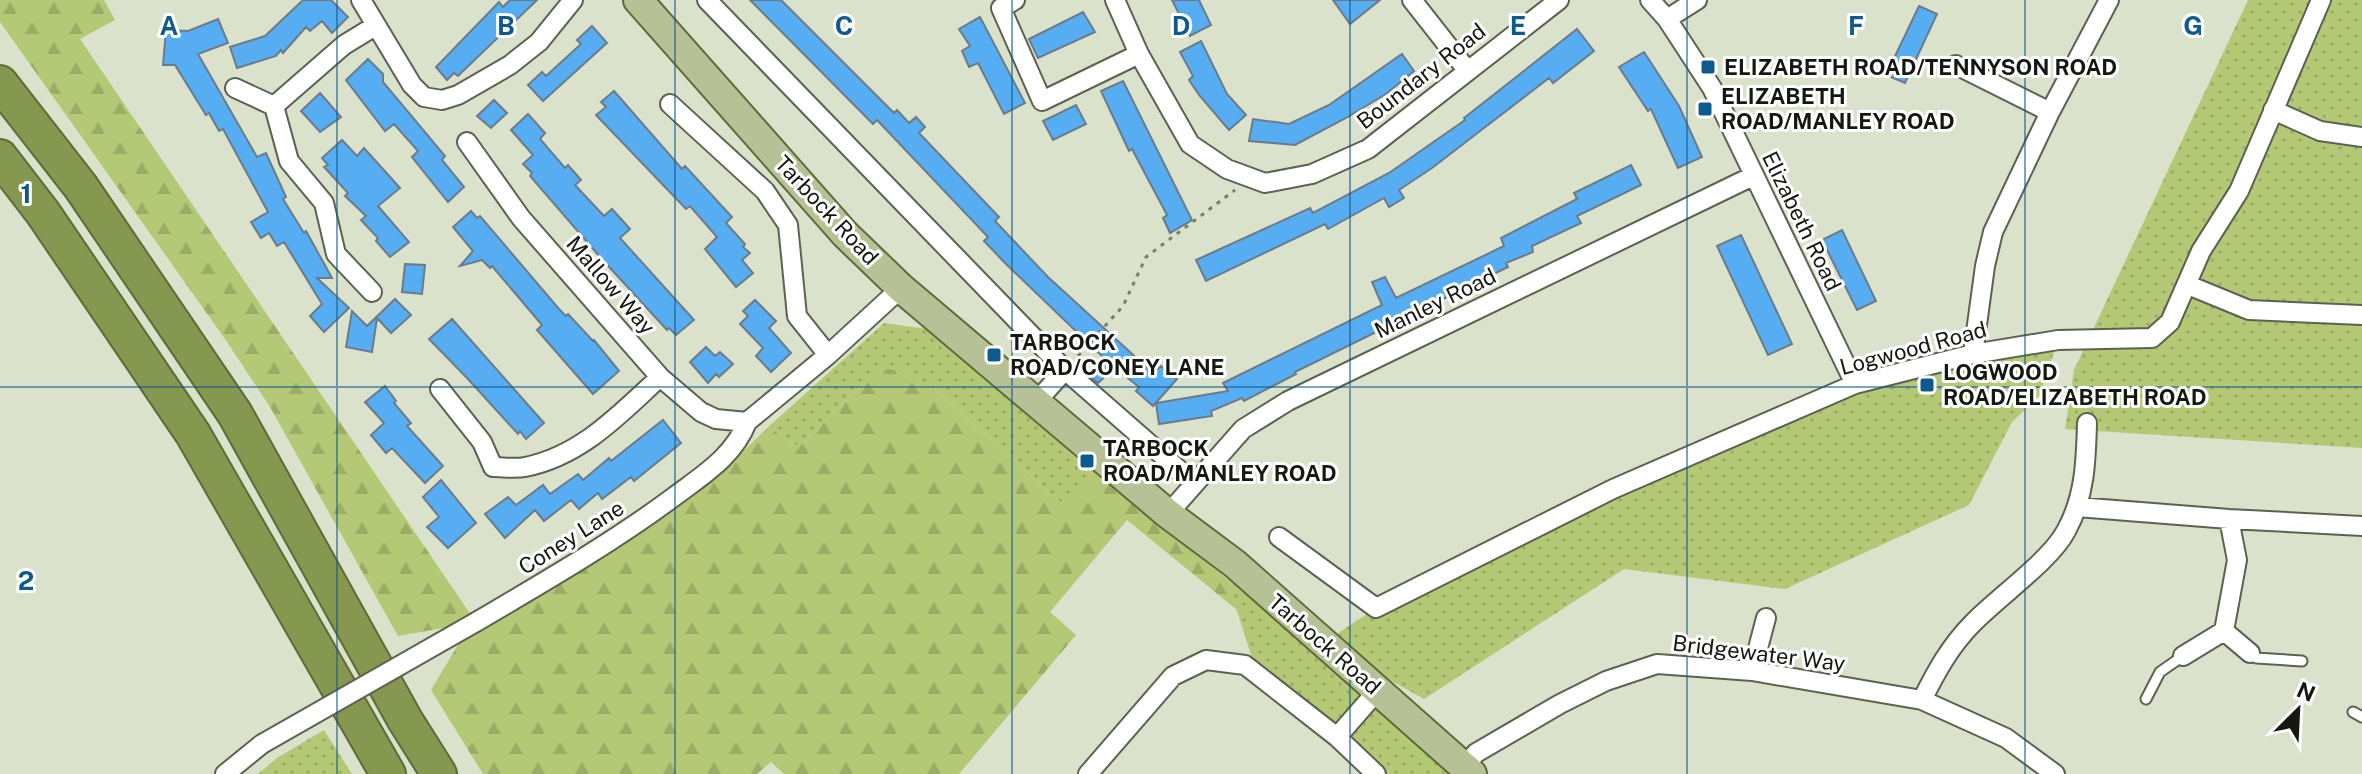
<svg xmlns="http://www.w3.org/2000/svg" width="2362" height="774" viewBox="0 0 2362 774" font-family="'Public Sans',sans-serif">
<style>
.grass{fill:url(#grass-dots)}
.forest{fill:url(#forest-firs)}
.building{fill:#57adf1;stroke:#6b7b89;stroke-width:2}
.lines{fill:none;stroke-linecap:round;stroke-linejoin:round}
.service-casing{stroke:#5c624f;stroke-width:13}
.minor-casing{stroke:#5c624f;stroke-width:22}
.primary-casing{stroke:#5e6b39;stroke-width:32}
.motorway-casing{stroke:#5e6b39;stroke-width:38}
.path{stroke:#797e6f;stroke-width:3;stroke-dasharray:4 6;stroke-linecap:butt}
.service{stroke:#fff;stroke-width:9}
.minor{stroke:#fff;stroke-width:18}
.primary{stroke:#b6c195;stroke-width:28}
.motorway{stroke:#86984f;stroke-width:34}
.minor-bridge-casing{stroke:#5c624f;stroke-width:22;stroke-linecap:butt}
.minor-bridge{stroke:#fff;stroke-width:18}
.grid{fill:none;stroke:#0e5a8e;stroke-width:2;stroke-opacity:0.55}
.poi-dot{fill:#0e5a8e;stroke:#fff;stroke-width:3}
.labels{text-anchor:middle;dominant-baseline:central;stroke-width:6;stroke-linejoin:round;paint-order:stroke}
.poi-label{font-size:22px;font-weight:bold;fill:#151810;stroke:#fff;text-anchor:start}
.street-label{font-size:22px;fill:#151810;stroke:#fff}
.grid-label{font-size:26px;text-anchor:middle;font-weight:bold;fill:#0e5a8e;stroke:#fff;stroke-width:6;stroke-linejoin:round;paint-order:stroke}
</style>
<defs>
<pattern id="grass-dots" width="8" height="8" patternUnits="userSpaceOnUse" patternTransform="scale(2)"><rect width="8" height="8" fill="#b4c976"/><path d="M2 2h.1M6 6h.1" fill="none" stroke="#9aac65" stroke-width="1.8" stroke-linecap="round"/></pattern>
<pattern id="forest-firs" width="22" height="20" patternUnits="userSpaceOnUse" patternTransform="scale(2)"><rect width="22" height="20" fill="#b4c976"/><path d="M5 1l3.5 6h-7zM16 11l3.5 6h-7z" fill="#9aac65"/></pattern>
</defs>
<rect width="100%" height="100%" fill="#dbe2cc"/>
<path class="grass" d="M2248 0H2362V448L2065 429 2074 370Z
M884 323 927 329 1095 473 1066 507 934 389 909 372 886 370 860 387 799 447 768 427Z
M2058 340 2040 395 2012 422 1969 505 1785 589 1624 569 1424 699 1323 643 1376 608 1855 384Z
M1227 579 1459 774H1381L1252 658Z
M324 730 352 774H258L277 758Z"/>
<path class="forest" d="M0 0H104L115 20 80 39 471 615 455 626 398 636 270 407 225 339 0 22Z
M886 369 910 372 934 389 1065 506 1095 473 1227 579 1237 610 1127 520 1050 612 1076 635 959 774H784L771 762 757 774H483L431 690 462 638 634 535 731 463 768 427 799 447 860 387Z"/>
<path class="building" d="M303 0H331L348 17 332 33 322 21 310 31 306 27 283 53 281 50 276 56 237 68 230 47 265 36Z
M510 0H537L458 76 454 73 447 80 436 67 499 2 503 7Z
M750 0H781L894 113 897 110 909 123 916 117 925 127 919 133 999 217 995 221 1048 277 1153 373 1161 366 1177 379 1153 406 1136 391 1139 387 1115 368 1098 383 1091 377 1105 359 1006 264 984 241 988 237 877 120 873 124Z
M1172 0H1199L1211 25 1190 36Z
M1333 0H1380L1350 24Z
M1919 6 1937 14 1905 83 1886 75Z
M1083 12 1095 32 1038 58 1029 39Z
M980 17 1025 103 1004 114 978 63 969 67 962 51 970 46 959 29Z
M218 19 228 43 198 54 257 157 266 153 286 197 283 199 304 233 306 231 332 278H317L349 308 324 332 310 316 322 304 284 242 277 246 269 233 261 238 251 222 268 212 223 129 219 131 209 113 206 115 175 65H163L166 30 188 31Z
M592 26 607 43 543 101 528 85 542 72 546 76 581 44 577 40Z
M1577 29 1594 51 1553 83 1549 78 1432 168 1399 190 1404 198 1389 207 1384 198 1328 229 1325 224 1206 281 1196 260 1310 208 1313 213 1389 173 1465 120 1464 118Z
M1201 41 1227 94 1246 115 1229 130 1199 95 1189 80 1193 76 1180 52Z
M1644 52 1679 106 1702 157 1678 168 1651 109 1648 111 1619 67Z
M1402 54 1414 71 1386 94 1346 118 1295 145 1249 141 1253 119 1289 124 1329 105Z
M368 59 383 74V82L445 156 442 160 464 187 448 202 412 157 418 151 394 124 385 131 346 80Z
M1123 81 1192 220 1170 233 1163 218 1167 215 1132 149 1129 151 1101 91Z
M614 91 682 169 685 166 732 217 726 223 745 244 743 247 750 253 742 260 753 273 736 287 705 249 717 237 690 206 686 209 596 115 606 107 601 102Z
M320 93 341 117 320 132 301 111Z
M494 100 507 113 491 128 477 116Z
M1076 105 1086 124 1053 140 1043 121Z
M528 114 545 133 540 139 565 168 568 165 581 180 575 185 604 216 612 209 630 229 620 238 694 320 676 335 669 328 667 330 600 257 530 176 532 173 523 164 533 155 511 130Z
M342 140 357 156 364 148 400 188 378 206 409 242 390 257 376 241 378 238 361 220 366 216 345 196 348 193 324 167 328 165 322 158Z
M1631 165 1641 185 1577 216 1581 223 1532 246 1533 252 1506 263 1508 267 1295 372 1296 374 1244 401 1242 398 1211 411 1212 416 1159 424 1156 403 1228 391 1223 383 1382 305 1372 282 1385 277 1396 298 1504 246 1501 238 1577 199 1574 193Z
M471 211 477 218 480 216 559 309 566 316 568 314 593 341 594 340 619 371 593 394 537 330 542 325 492 266 490 268 482 260 460 266 473 251 453 227Z
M1842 230 1876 301 1857 310 1822 240Z
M1741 235 1792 344 1768 355 1717 246Z
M405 264 425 265 422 294 402 292Z
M395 299 411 315 391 333 377 318 372 352 346 347 352 311 367 326Z
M755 300 776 321 769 328 791 353 771 372 756 356 763 348 740 324 748 316 743 311Z
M452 319 544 423 526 439 520 431 518 434 468 379 429 339Z
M706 347 715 356 720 352 733 364 719 377 716 374 708 383 690 362Z
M385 386 396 401 394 403 411 423 407 426 443 466 425 483 392 448 386 453 371 435 384 423 365 402Z
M663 420 681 443 634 481 631 477 602 499 598 493 579 509 571 500 544 521 535 510 505 538 485 514 508 497 516 505 543 485 550 494 578 474 583 480 609 458 611 461Z
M441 480 476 523 448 548 427 527 439 517 423 497Z"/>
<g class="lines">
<defs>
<path id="service" d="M2250 653 2256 658 2302 661
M2146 699 2160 672 2183 656
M2353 712 2362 717"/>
<path id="minor" d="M361 0 412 85 424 97 442 100 458 95 510 65 539 42 573 0
M707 0 1065 370 1036 402
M1015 0 1001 8 1042 101 1139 54
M1115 0 1139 54 1190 144 1227 169 1265 183 1312 174 1368 149 1559 0
M1412 0 1467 70
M1650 0 1667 19 1712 88 1855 384
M1667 19 1697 0
M1956 65 2050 112
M235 88 274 106
M670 104 765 191 788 225 797 316 828 355
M2273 110 2320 131 2362 137
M467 142 521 218 660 377 701 412 716 419 747 422
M2188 285 2249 310 2362 315
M372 292 336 254 324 203 289 161 274 106 344 45 375 26
M1973 354 1985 266 1993 232 2050 112 2109 0
M1065 370 1193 482
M440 389 482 442 493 467C503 467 515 469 525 467 581 456 620 414 660 377
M2077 507 2229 519 2362 526
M1168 514 1243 429 1288 401 1753 176
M1279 537 1376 608 1613 489 1855 384 1973 354 2058 340 2152 338 2170 322 2201 251 2239 191 2321 0
M476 622C544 582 612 543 675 496 703 475 734 456 747 422L828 355 901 288
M2224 631 2250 653
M2183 656 2224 631 2237 560 2229 519
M1752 671 1766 618
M1922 700C1936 672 1950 646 1973 623 1997 598 2051 560 2066 531 2085 497 2086 461 2087 423
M1337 737 1378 690
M1464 767 1476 753 1560 704 1606 681 1657 664 1752 671 1922 700 2006 738 2055 774
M225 774 262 744
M1088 774 1173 676 1206 660 1245 665 1337 737 1376 774"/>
<path id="primary" d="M638 0 845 234 901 288 1168 514 1235 564 1472 774"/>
<path id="motorway" d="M0 83 81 187 235 414 405 720 439 774
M0 157 43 213 193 434 388 774"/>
</defs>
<use href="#service" class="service-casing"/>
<use href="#minor" class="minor-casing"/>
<use href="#primary" class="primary-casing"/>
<use href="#motorway" class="motorway-casing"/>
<path class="path" d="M1078 356 1123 306 1146 257 1235 190"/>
<use href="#service" class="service"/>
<use href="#minor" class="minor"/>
<use href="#primary" class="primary"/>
<use href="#motorway" class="motorway"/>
<defs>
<path id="minor-bridge" d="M262 744 476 622"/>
</defs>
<use href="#minor-bridge" class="minor-bridge-casing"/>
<use href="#minor-bridge" class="minor-bridge"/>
</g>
<path class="grid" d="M337 0V774M675 0V774M1012 0V774M1350 0V774M1687 0V774M2025 0V774M0 387H2362"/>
<g class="poi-dot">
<rect x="1700" y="59" width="16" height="16" rx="4"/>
<rect x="1697" y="101" width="16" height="16" rx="4"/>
<rect x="986" y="347" width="16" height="16" rx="4"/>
<rect x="1919" y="377" width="16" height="16" rx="4"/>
<rect x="1079" y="453" width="16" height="16" rx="4"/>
</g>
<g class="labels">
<g class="poi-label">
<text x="1724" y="67">ELIZABETH ROAD/TENNYSON ROAD</text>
<text x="1721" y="96">ELIZABETH<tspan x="1721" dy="25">ROAD/MANLEY ROAD</tspan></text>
<text x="1010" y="342">TARBOCK<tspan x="1010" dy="25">ROAD/CONEY LANE</tspan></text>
<text x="1943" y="372">LOGWOOD<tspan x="1943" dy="25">ROAD/ELIZABETH ROAD</tspan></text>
<text x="1103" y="448">TARBOCK<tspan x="1103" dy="25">ROAD/MANLEY ROAD</tspan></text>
</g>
<g class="street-label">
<text transform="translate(1421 76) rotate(-38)">Boundary Road</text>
<text transform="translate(827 210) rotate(47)">Tarbock Road</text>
<text transform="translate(1802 221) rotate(64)">Elizabeth Road</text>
<text transform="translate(611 285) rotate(49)">Mallow Way</text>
<text transform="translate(1435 303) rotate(-26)">Manley Road</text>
<text transform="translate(1913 348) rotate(-15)">Logwood Road</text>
<text transform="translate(571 537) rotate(-32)">Coney Lane</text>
<text transform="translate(1325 644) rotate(41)">Tarbock Road</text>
<text transform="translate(1759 653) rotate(7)">Bridgewater Way</text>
</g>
</g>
<g class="grid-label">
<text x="169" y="35">A</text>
<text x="506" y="35">B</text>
<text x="844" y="35">C</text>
<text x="1181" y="35">D</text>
<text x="1518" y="35">E</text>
<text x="1856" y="35">F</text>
<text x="2193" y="35">G</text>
<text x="26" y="203">1</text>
<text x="26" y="590">2</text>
</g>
<g transform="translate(2298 710) rotate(24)" stroke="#ffffff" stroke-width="6" paint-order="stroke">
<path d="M0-6L14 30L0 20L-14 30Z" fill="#151810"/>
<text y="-12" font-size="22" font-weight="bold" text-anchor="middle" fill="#151810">N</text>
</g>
</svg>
